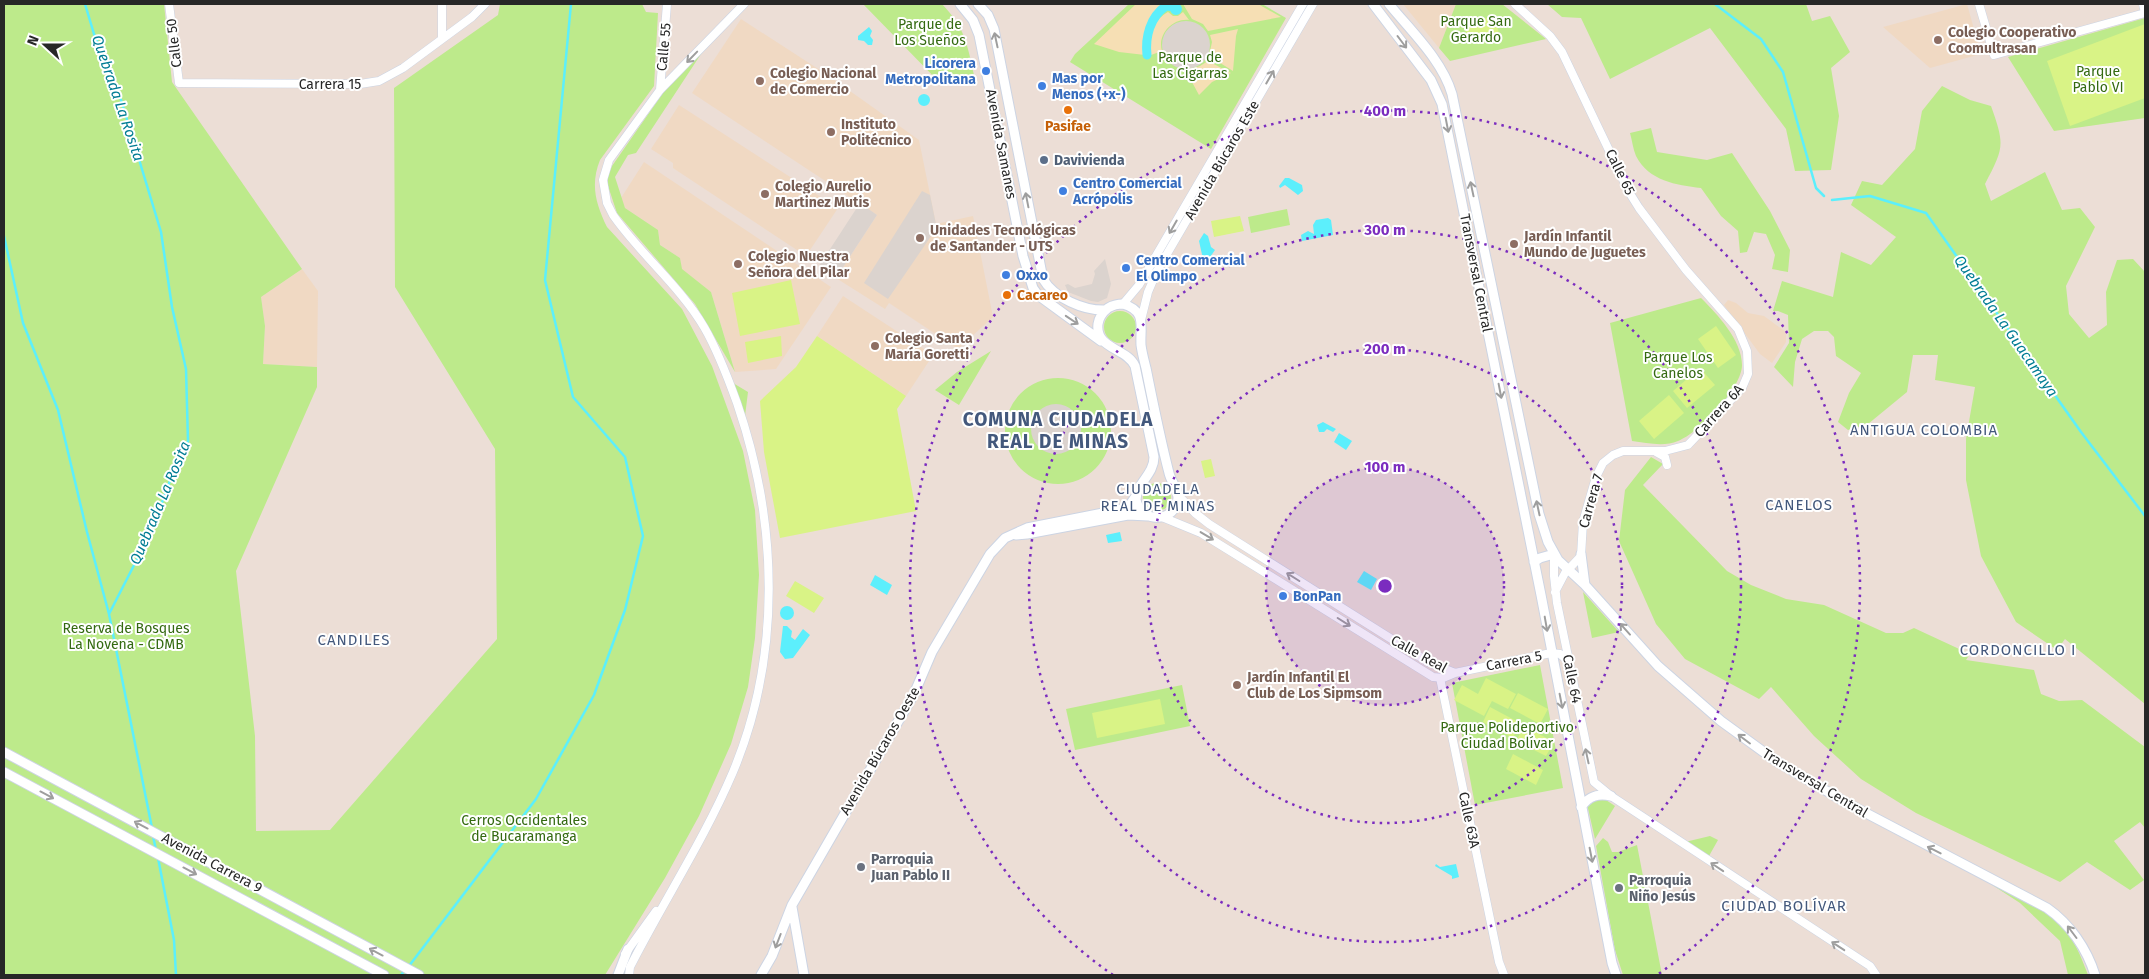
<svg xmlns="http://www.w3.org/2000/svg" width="2149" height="979" viewBox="0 0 2149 979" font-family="'Fira Sans',sans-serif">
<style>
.education{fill:#f0d9c3}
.green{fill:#bdea8b}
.sand{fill:#f6dfb4}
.pitch{fill:#d9f386}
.plaza{fill:#dbd3ce}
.water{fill:#5ceffc}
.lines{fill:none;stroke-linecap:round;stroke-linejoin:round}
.stream{stroke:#5ceffc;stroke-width:2.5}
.canal{stroke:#5ceffc;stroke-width:9}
.tertiary-casing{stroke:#ccd4e3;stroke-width:9}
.secondary-casing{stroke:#ccd4e3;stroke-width:11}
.tertiary{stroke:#fff;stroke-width:8}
.secondary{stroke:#fff;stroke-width:9}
.oneway{stroke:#9e9e9e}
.ring{fill:none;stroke:#7b2cbf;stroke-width:2.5;stroke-dasharray:2.5 5}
.education-dot{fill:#8d6e63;stroke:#fff;stroke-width:2}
.shop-dot{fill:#3f7fe0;stroke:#fff;stroke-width:2}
.food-dot{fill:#e8710a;stroke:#fff;stroke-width:2}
.service-dot{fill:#5c6f8a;stroke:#fff;stroke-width:2}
.worship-dot{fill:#6b7280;stroke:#fff;stroke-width:2}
.labels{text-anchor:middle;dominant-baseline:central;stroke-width:4;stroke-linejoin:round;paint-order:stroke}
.park-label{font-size:14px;fill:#346a11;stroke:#fff}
.education-label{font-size:14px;font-weight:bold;fill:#785e54;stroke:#fff;text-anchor:start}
.street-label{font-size:14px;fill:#272727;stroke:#fff}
.shop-label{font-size:14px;font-weight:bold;fill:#366cbe;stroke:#fff;text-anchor:start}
.food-label{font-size:14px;font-weight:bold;fill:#c56008;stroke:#fff}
.service-label{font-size:14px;font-weight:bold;fill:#4e5e75;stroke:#fff;text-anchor:start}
.worship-label{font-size:14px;font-weight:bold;fill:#5b616d;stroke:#fff;text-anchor:start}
.water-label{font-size:15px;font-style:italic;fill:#027d94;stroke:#fff}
.neighbourhood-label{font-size:15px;letter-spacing:1px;fill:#43587c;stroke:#fff}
.district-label{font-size:19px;font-weight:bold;letter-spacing:1px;fill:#43587c;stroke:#fff}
.centre{fill:#7b2cbf;stroke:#fff;stroke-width:2.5}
.ring-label{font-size:15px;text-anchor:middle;font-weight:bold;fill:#7b2cbf;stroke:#fff;stroke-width:4;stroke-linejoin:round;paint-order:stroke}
</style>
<rect width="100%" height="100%" fill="#ecded6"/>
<path class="education" d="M1403 4H1456L1439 48Z
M1967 4 1981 54 1930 68 1883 27Z
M741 19 826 74 919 140 936 224 973 216 993 317 958 349 889 303 885 309 836 278 877 215 692 93Z
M679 105 838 208 806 256 673 168V163L651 149Z
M644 162 831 287 776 369 735 372 711 292 681 269 680 258 660 245 658 230 625 208 621 198Z
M302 269 318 291 317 367 263 364 265 326 261 297Z
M843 296 933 355 906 396 817 336Z
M1728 300 1736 303 1748 313 1764 316 1786 332V342L1772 363 1760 354 1724 305Z"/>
<path class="green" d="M4 4H164L172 82 302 269 261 297 265 326 263 364 317 367V387L236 571 255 736 256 831 330 830 497 639 495 449 395 287 394 88 498 15 500 4H642L646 12 658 13 654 86 600 160C590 185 596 204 607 227L682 309 712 366 743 451 755 510 759 575 755 638 748 687 731 744 699 816 665 878 605 975H4Z
M863 4H942C965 28 967 43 974 75L939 82Z
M1129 4H1262L1286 18 1211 149 1070 62 1075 54Z
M1456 4H1502L1546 39 1450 61 1439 48Z
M1547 4H1806L1812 21 1830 16 1850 52 1831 68 1839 116 1831 170 1795 171 1786 129 1710 28 1610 79 1581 18 1562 17Z
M2145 18V118L2054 131 2008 57Z
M703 51 636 153 628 155 615 177 625 208 658 230 660 245 680 258 682 269 711 292 735 372 695 304 617 213 608 186V176L612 166 663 93Z
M1942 86 1970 100 1991 106C2005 145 2004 148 1985 184L1991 201 2045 172 2062 210 2080 208 2095 227 2066 286 2069 314 2089 338 2107 325 2106 292 2117 260 2133 259 2145 272V704L2065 639 2057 650 2016 622 1981 556 1966 480V439L1975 387 1935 380 1938 355H1913L1907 392 1868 424 1848 430 1838 422 1849 393 1861 373 1836 356 1834 337 1828 331H1814L1802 339 1795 362 1793 387 1774 367 1789 343 1788 315 1778 311H1773L1782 281 1833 297 1841 252 1871 265 1896 237 1851 205 1862 181 1882 185 1915 149 1922 111Z
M1651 128 1657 152 1707 160 1732 153 1770 211 1790 250 1788 272 1772 269 1775 255 1766 234 1754 232 1747 252 1740 253 1738 231 1721 216 1701 188C1676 185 1649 181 1636 156 1633 149 1632 140 1630 133Z
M1287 209 1290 225 1251 233 1248 217Z
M1701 298C1717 314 1742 340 1742 365 1742 388 1699 433 1678 441 1664 447 1647 443 1632 441L1610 323Z
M1104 327a16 16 0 1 1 32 0a16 16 0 1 1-32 0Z
M991 351 959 405 935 390 957 372Z
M1005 431a53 53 0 1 1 106 0a53 53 0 1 1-106 0Z
M733 383 748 392 745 416Z
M1651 457 1663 464 1643 485 1727 571 1751 585 1786 599 1824 605 1886 633H1903L1914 628 1970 654 1966 660 2034 670 2041 694 2059 701 2082 700 2145 747V828L2140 822 2114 841 2144 880 2130 890 2087 862 2060 882 1916 813 1861 779 1814 736 1771 687 1759 699 1685 659 1656 624 1619 541 1625 490Z
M1143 497a14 14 0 1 1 28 0a14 14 0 1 1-28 0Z
M1583 592 1619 632 1592 638Z
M1540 665 1563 788 1475 805 1452 683Z
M1182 685 1190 726 1075 750 1066 709Z
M1603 798 1615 806 1595 839 1587 804 1590 801Z
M1710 836 1718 840 1709 856 1685 842Z
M1603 838 1608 842 1612 852H1618L1637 845 1662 975H1623L1615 950 1596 846Z
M1983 879C2013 895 2049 908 2070 937 2078 948 2083 962 2088 975H2068L2060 941 2020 903Z"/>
<path class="sand" d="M1136 4H1168C1152 18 1146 33 1145 55L1119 52 1094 44Z
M1183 4H1258L1281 17 1208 31 1203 24 1192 19Z
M1168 12 1173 16H1178L1183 12 1189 20C1172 18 1157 35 1162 51L1151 55C1147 37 1152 21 1168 12Z
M1238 29 1236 36 1233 71 1209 56 1212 42 1210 35Z
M1208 61 1231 73 1212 82 1199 95 1186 71 1200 66Z"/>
<path class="pitch" d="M1495 16 1499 34 1468 41 1464 23Z
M2145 24V98L2070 126 2047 61Z
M1240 216 1244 231 1214 237 1211 221Z
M791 280 800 324 740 336 732 293Z
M1716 326 1736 355 1718 368 1698 339Z
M781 336 782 356 748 363 745 342Z
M817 336 906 396 897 409 916 511 780 538 764 452 760 401 796 367Z
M1700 368 1715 385 1687 408 1673 391Z
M1669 395 1684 413 1654 439 1639 421Z
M1211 459 1215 476 1205 478 1201 461Z
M795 581 824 598 814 613 786 596Z
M1486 678 1516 694 1508 709 1492 701 1484 716 1454 700 1462 685 1478 694Z
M1518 693 1548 709 1540 724 1510 708Z
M1160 699 1165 724 1097 738 1092 713Z
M1490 707 1520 723 1513 738 1483 722Z
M1524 726 1554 742 1546 756 1516 741Z
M1513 754 1543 770 1536 785 1506 769Z"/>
<path class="plaza" d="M1162 45a24 24 0 1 1 48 0a24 24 0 1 1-48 0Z
M922 191 930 195 936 224 940 223 888 299 864 283Z
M860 203 877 215 836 278 819 266Z
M1105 259 1111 284 1107 298 1098 302 1091 301 1068 292 1065 285 1068 284 1075 288 1092 284 1095 274 1094 271Z
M1031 429a25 25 0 1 1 50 0a25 25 0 1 1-50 0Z"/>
<path class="water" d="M1170 9a6 6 0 1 1 12 0a6 6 0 1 1-12 0Z
M869 27 872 31 870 36 873 40 872 45H868L864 41 858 40V36Z
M918 100a6 6 0 1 1 12 0a6 6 0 1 1-12 0Z
M1285 178H1289L1302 185 1303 191 1298 195 1285 185 1280 188 1279 186Z
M1328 218 1331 220 1333 235 1302 241 1301 235 1308 231 1314 234 1313 225 1316 220Z
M1204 233 1208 236 1211 247 1215 250 1208 260 1203 259 1199 241Z
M1323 422 1336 429 1333 432 1327 429 1324 432H1319L1317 425Z
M1339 433 1352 441 1346 450 1334 442Z
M1120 532 1122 541 1108 543 1106 535Z
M1364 571 1377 579 1371 590 1357 582Z
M875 575 892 585 887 595 870 585Z
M780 613a7 7 0 1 1 14 0a7 7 0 1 1-14 0Z
M783 626H787L792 631 791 637 795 640 803 629 810 635 793 658 785 659 780 652Z
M1436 864 1440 867 1456 864 1459 877 1452 879V876L1435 866Z"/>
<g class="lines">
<path class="stream" d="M85 4 94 34 118 90 161 232 172 307 186 369 188 441 171 478 151 532 109 614 152 828
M1715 4 1761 39 1783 72 1816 188 1824 196
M1832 200 1870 196 1926 213 2081 432 2145 516
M4 236 23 323 58 410 87 532 109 614
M153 836 156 850
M158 858 174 940 176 975
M409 966 536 799 594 695 625 610 643 536 625 457 573 397 545 280 571 4
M401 975 405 970"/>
<path class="canal" d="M1147 55C1145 37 1150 17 1166 6L1175 7"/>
<defs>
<path id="tertiary" d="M169 4 179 83 360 84 379 81 403 68 472 17 485 4
M442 4V39
M1515 4 1550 36 1562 52 1629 192 1639 208 1686 270 1738 329 1747 351 1748 374 1742 388 1688 445 1665 451H1623L1613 455 1603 463 1596 477 1583 522 1581 556 1565 573 1555 592
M1979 4 1994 55 2145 13 2143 4
M660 90 667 4
M1123 304 1139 285 1303 4
M1141 320 1148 292 1157 271 1313 4
M1656 452 1665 457 1667 465
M1177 494 1195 513 1209 524 1428 662 1455 673
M1162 517 1201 533 1433 677 1443 678 1455 673 1551 653 1560 654 1567 660
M1554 554V576L1557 603 1594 782 1611 796 1870 966 1876 975
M1440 678 1499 962 1504 975
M625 954 656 911
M629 975 630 967C663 902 704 840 733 772 782 655 778 522 737 403 728 378 718 351 704 327 680 286 640 254 613 215L607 203 603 180 609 160 660 90 744 4"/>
<path id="secondary" d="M960 4 973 20 979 35 1023 256 1033 288 1038 295 1101 341
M978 4 988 15 994 29 1043 279C1054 298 1084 311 1106 310
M1373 4 1431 80 1442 104 1541 595 1612 963 1616 975
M1389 4C1411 31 1442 60 1452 94L1539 514 1548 542 1558 560 1585 585 1658 666 1721 721 1776 761 1845 802 2047 908C2070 924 2087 949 2095 975
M1123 304C1147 311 1140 326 1141 345 1142 353 1144 360 1146 368 1153 403 1160 438 1169 473 1171 482 1178 488 1178 498 1176 523 1141 524 1136 500 1136 483 1154 475 1154 457L1135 366C1127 348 1095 349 1098 324 1099 317 1103 312 1108 308 1113 305 1118 304 1123 304Z
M1016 535 1027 534 1128 515 1148 516
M1581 554 1585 585
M1534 562 1540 558 1554 554
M4 752 419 975
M4 772 384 975
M1581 807C1589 796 1598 793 1611 796
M792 907 804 975
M618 975 628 949
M761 975 772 956 792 905 914 694 932 652 990 554 1005 538 1027 528 1123 509 1129 506 1136 496"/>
</defs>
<use href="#tertiary" class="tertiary-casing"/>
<use href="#secondary" class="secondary-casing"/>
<use href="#tertiary" class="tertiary"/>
<use href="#secondary" class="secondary"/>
</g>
<defs><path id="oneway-shaft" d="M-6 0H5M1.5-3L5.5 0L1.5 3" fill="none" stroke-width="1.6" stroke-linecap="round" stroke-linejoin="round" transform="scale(1.25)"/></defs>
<g class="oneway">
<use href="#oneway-shaft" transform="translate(996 40) rotate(-102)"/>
<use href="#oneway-shaft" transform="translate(1402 42) rotate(53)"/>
<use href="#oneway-shaft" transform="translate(692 57) rotate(134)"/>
<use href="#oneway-shaft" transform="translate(1270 77) rotate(-60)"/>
<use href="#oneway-shaft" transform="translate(1447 125) rotate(79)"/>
<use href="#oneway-shaft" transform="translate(1472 189) rotate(-102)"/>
<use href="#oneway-shaft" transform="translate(1027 200) rotate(-101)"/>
<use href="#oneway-shaft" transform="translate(1173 227) rotate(120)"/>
<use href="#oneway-shaft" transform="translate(1072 320) rotate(34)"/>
<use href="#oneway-shaft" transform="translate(1500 391) rotate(79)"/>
<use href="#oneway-shaft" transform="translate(1538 508) rotate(-102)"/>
<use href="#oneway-shaft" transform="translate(1207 536) rotate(31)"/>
<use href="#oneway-shaft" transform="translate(1293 577) rotate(-148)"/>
<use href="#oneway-shaft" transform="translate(1344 622) rotate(32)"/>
<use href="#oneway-shaft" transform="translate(1546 624) rotate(80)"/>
<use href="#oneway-shaft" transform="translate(1625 629) rotate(-132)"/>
<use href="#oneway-shaft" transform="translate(1561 701) rotate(79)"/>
<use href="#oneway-shaft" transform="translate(1744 739) rotate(-143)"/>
<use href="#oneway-shaft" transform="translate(1587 756) rotate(-102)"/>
<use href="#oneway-shaft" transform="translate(47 795) rotate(28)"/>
<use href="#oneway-shaft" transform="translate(141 825) rotate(-152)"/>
<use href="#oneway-shaft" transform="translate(1934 850) rotate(-153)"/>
<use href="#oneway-shaft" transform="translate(1591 855) rotate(79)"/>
<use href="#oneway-shaft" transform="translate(1717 867) rotate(-146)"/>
<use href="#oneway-shaft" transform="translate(190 871) rotate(28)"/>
<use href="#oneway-shaft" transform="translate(2072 932) rotate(-127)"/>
<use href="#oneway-shaft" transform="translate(778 941) rotate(111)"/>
<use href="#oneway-shaft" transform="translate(1838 946) rotate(-147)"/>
<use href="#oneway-shaft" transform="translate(376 952) rotate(-152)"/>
</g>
<circle cx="1385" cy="586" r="119" fill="#7b2cbf" fill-opacity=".12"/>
<g class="ring">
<circle cx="1385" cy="586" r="119"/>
<circle cx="1385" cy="586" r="237"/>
<circle cx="1385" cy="586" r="356"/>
<path d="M1113 975A475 475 0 1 1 1657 975"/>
</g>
<g class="education-dot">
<circle cx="1938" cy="40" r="5"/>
<circle cx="760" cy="81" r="5"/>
<circle cx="831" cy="132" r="5"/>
<circle cx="765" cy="194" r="5"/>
<circle cx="920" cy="238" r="5"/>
<circle cx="1514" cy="244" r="5"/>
<circle cx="738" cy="264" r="5"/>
<circle cx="875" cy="346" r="5"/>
<circle cx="1237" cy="685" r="5"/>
</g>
<g class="shop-dot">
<circle cx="986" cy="71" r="5"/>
<circle cx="1042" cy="86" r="5"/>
<circle cx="1063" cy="191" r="5"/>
<circle cx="1126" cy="268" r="5"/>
<circle cx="1006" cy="275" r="5"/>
<circle cx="1283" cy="596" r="5"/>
</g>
<g class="food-dot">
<circle cx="1068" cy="110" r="5"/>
<circle cx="1007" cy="295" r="5"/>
</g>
<circle class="service-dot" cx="1044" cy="160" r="5"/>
<g class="worship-dot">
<circle cx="861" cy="867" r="5"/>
<circle cx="1619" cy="888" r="5"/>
</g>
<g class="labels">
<g class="park-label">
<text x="1476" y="21">Parque San<tspan x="1476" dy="16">Gerardo</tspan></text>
<text x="930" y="24">Parque de<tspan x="930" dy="16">Los Sueños</tspan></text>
<text x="1190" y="57">Parque de<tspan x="1190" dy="16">Las Cigarras</tspan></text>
<text x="2098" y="71">Parque<tspan x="2098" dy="16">Pablo VI</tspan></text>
<text x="1678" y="357">Parque Los<tspan x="1678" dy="16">Canelos</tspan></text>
<text x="126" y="628">Reserva de Bosques<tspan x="126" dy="16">La Novena - CDMB</tspan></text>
<text x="1507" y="727">Parque Polideportivo<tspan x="1507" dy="16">Ciudad Bolívar</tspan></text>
<text x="524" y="820">Cerros Occidentales<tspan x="524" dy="16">de Bucaramanga</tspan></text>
</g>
<g class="education-label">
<text x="1948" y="32">Colegio Cooperativo<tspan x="1948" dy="16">Coomultrasan</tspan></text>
<text x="770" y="73">Colegio Nacional<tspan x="770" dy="16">de Comercio</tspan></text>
<text x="841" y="124">Instituto<tspan x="841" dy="16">Politécnico</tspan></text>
<text x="775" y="186">Colegio Aurelio<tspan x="775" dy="16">Martinez Mutis</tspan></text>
<text x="930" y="230">Unidades Tecnológicas<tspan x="930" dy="16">de Santander - UTS</tspan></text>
<text x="1524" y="236">Jardín Infantil<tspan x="1524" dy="16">Mundo de Juguetes</tspan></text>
<text x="748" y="256">Colegio Nuestra<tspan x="748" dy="16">Señora del Pilar</tspan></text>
<text x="885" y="338">Colegio Santa<tspan x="885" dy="16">María Goretti</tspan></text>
<text x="1247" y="677">Jardín Infantil El<tspan x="1247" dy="16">Club de Los Sipmsom</tspan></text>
</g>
<g class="street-label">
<text transform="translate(174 43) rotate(-97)">Calle 50</text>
<text transform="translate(664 47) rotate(-85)">Calle 55</text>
<text x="330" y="84">Carrera 15</text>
<text transform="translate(1001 144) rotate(79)">Avenida Samanes</text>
<text transform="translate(1222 160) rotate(-60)">Avenida Búcaros Este</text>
<text transform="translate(1620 172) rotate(64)">Calle 65</text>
<text transform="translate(1476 273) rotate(79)">Transversal Central</text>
<text transform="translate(1719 411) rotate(-48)">Carrera 6A</text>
<text transform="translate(1591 501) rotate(-74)">Carrera 7</text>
<text transform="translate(1419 654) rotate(29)">Calle Real</text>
<text transform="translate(1514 661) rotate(-11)">Carrera 5</text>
<text transform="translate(1572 679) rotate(79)">Calle 64</text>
<text transform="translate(880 751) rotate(-60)">Avenida Búcaros Oeste</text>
<text transform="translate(1815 783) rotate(31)">Transversal Central</text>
<text transform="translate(1469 820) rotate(78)">Calle 63A</text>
<text transform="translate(212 863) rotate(28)">Avenida Carrera 9</text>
</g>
<g class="shop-label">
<text x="976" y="63" text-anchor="end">Licorera<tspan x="976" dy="16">Metropolitana</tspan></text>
<text x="1052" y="78">Mas por<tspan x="1052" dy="16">Menos (+x-)</tspan></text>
<text x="1073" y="183">Centro Comercial<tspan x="1073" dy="16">Acrópolis</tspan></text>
<text x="1136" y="260">Centro Comercial<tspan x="1136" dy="16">El Olimpo</tspan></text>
<text x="1016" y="275">Oxxo</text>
<text x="1293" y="596">BonPan</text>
</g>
<g class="food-label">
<text x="1068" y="126">Pasifae</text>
<text x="1017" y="295" text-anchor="start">Cacareo</text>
</g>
<g class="service-label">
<text x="1054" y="160">Davivienda</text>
</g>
<g class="worship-label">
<text x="871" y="859">Parroquia<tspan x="871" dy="16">Juan Pablo II</tspan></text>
<text x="1629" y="880">Parroquia<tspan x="1629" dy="16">Niño Jesús</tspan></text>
</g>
<g class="water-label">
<text transform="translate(118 98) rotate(71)">Quebrada La Rosita</text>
<text transform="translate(2006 326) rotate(55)">Quebrada La Guacamaya</text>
<text transform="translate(160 503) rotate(-67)">Quebrada La Rosita</text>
</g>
<g class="neighbourhood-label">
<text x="1924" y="430">ANTIGUA COLOMBIA</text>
<text x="1158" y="489">CIUDADELA<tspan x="1158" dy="17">REAL DE MINAS</tspan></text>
<text x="1799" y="505">CANELOS</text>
<text x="354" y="640">CANDILES</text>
<text x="2018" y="650">CORDONCILLO I</text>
<text x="1784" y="906">CIUDAD BOLÍVAR</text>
</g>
<g class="district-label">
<text x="1058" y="419">COMUNA CIUDADELA<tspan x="1058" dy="22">REAL DE MINAS</tspan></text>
</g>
</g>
<circle cx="1385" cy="586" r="8" class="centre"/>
<g class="ring-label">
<text x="1385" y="116">400 m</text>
<text x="1385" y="235">300 m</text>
<text x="1385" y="354">200 m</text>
<text x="1385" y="472">100 m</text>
</g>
<rect width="2149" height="979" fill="none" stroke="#272727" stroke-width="10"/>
<g transform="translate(45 45) rotate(291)" stroke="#ffffff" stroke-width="4" paint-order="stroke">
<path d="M0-4L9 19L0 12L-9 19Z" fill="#272727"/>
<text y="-8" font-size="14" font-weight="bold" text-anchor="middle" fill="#272727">N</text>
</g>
</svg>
